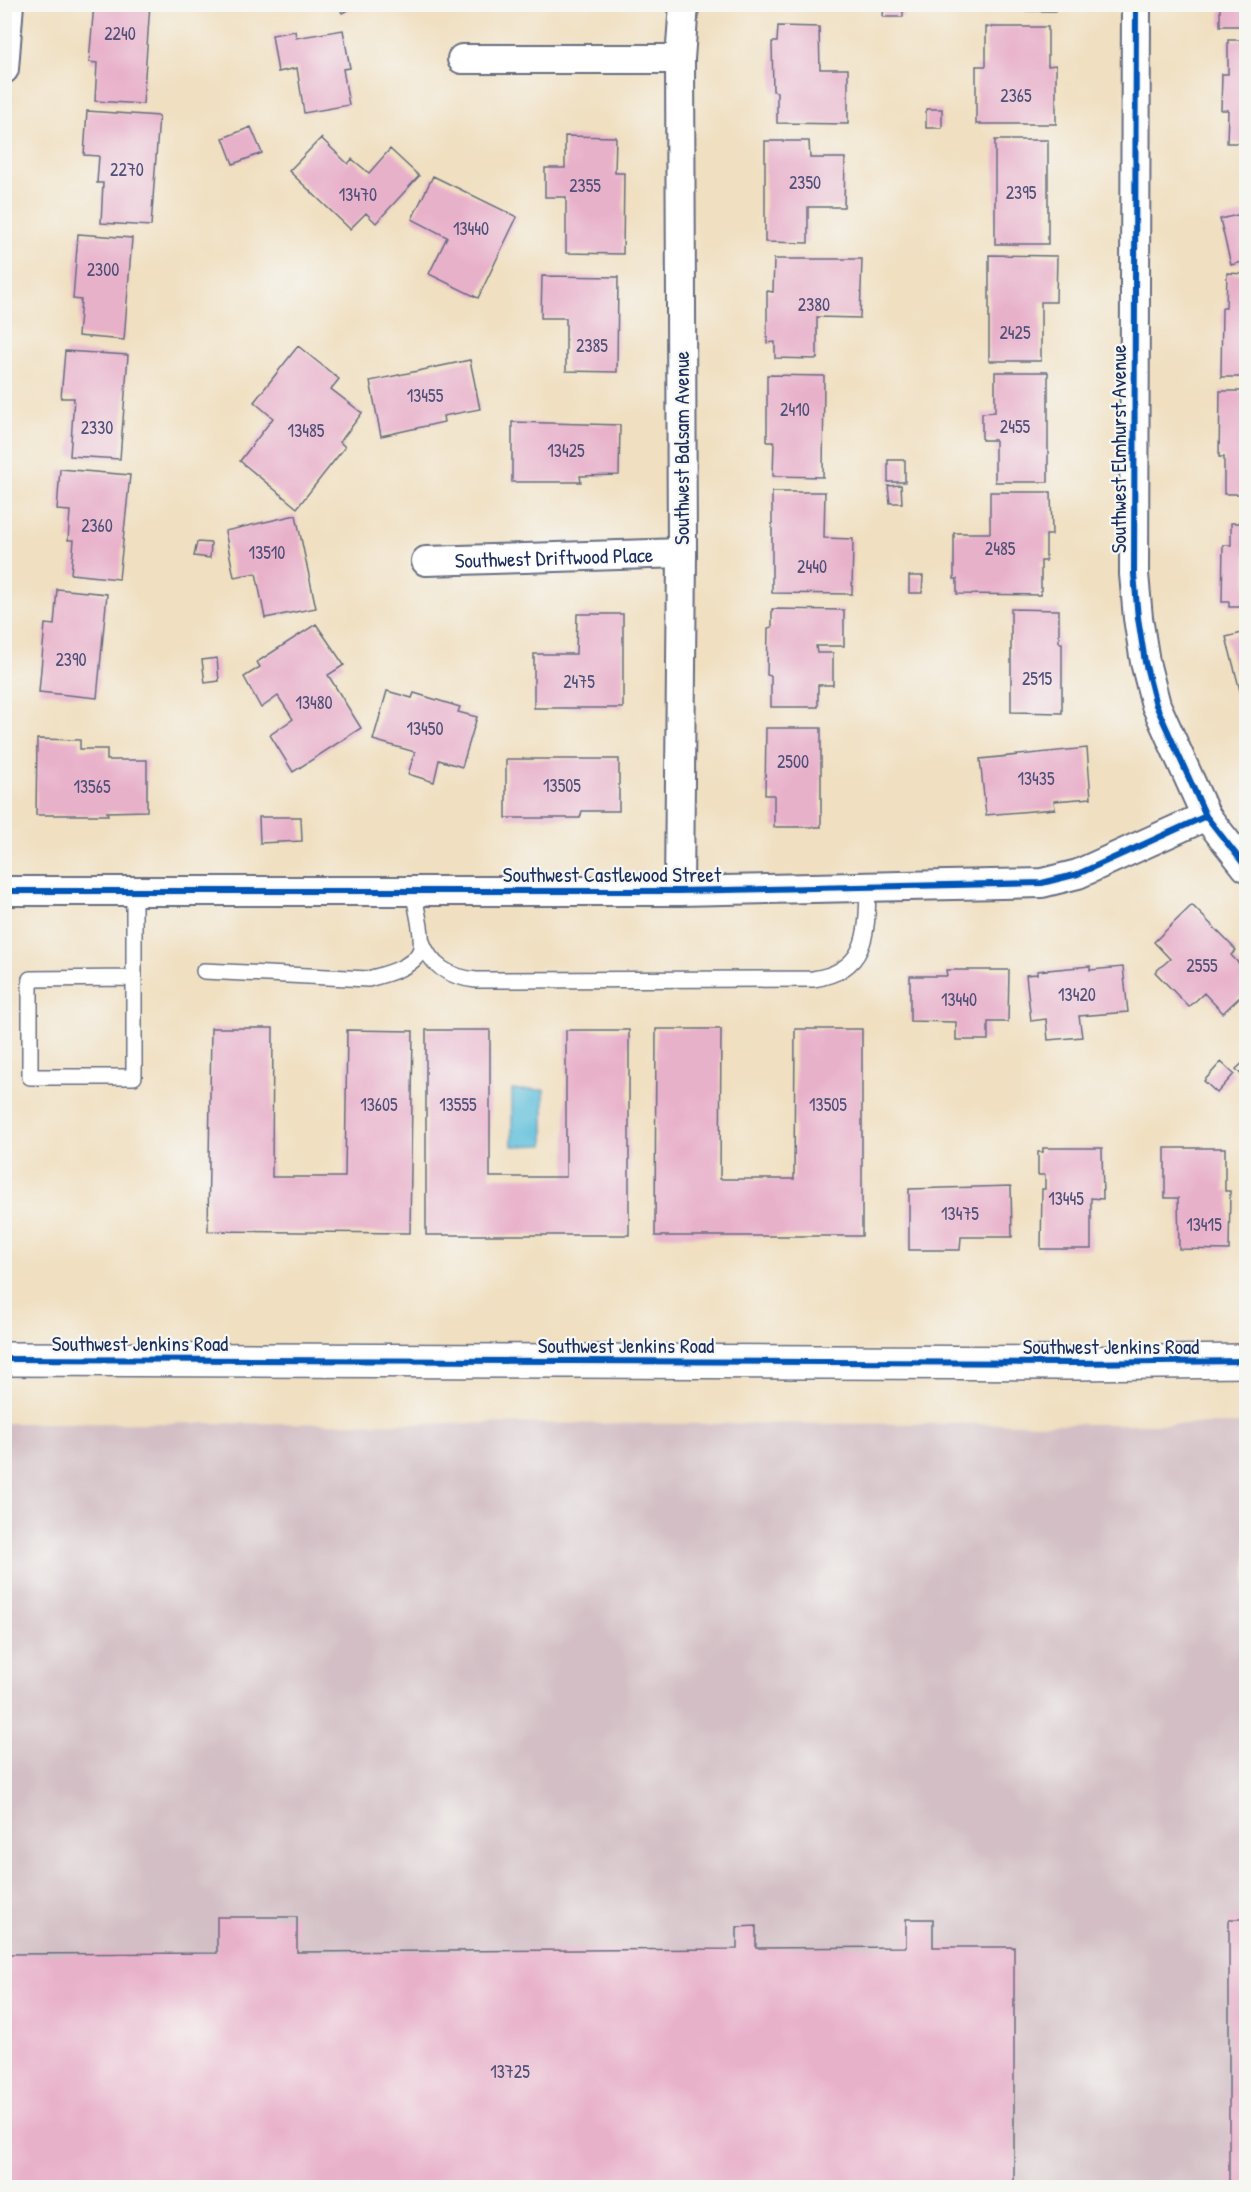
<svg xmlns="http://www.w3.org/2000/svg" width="1251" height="2192" viewBox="0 0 1251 2192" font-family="'Patrick Hand',sans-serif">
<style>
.industrial{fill:#d2bec4}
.water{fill:#5cbeda;stroke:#3c769c;stroke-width:1.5}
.building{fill:#e8b1ca}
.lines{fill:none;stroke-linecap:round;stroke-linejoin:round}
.service-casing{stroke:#666d80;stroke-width:18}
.minor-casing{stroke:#666d80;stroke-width:32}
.secondary-casing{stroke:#666d80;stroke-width:36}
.service{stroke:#fff;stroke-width:15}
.minor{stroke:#fff;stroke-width:28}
.secondary{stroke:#fff;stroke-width:33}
.cycleway-casing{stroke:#f6f6f2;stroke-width:10}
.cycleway{stroke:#0057b8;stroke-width:6}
.labels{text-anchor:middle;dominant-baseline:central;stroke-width:4.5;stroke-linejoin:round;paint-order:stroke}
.number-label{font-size:18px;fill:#4e5079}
.street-label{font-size:21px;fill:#1b2f5e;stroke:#f6f6f2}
</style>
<rect width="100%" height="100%" fill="#f6f6f2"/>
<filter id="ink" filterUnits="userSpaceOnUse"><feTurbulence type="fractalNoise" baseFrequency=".0167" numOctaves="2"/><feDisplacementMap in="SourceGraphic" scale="12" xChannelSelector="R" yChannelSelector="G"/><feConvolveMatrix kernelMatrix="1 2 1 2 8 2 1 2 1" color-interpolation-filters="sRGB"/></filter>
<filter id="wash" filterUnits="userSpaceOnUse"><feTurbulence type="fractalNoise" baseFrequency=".008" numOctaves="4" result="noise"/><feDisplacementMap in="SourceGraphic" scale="24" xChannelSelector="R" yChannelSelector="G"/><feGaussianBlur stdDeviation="1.35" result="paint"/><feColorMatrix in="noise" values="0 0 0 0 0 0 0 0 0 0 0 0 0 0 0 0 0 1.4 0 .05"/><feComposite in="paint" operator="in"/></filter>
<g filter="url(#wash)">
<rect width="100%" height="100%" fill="#f0dfc0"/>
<path class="industrial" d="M5 1423 1246 1424V2187L5 2188Z"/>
<path class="water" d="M512 1090H544V1145L512 1146Z"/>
<g id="blocks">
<path class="building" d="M94 4H150L143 104 95 101 97 63 89 62Z
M338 4H360L342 13Z
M772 4H826V8H772Z
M884 4H903V17H883Z
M979 4H1055V11L979 10Z
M1220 4H1246V26H1220Z
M778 26 819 27 820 69H848V124L777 123V92L773 91 772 42H777Z
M986 27H1048V66L1056 65V124H976V66H986Z
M343 30 350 68 343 69 349 105 304 113 297 68 278 72 272 35 295 31 296 38Z
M1228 40H1246V143H1227L1228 110H1221L1222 74H1228Z
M926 109H942V128H926Z
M87 111 159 116 151 226 101 223 103 183H97L99 156 84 155Z
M251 127 262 153 233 164 223 138Z
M565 136 616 137 615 173H624L623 254 566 253V197H545V168H565Z
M321 138 348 164 352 159 369 173 390 149 419 176 376 223 366 213 350 229 289 171Z
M995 140H1048V244H995Z
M765 141H809L810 158H845L844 207H808V243L765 242Z
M433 176 517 217 478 298 429 274 447 237 412 219Z
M1246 213V261L1231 265 1220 219Z
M78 234 132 238 124 340 78 336 81 300 73 299Z
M989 255 1057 256 1056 302H1041V361H989Z
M774 259H862L860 318 817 317V359L775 358V342L767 343V291L773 292Z
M1227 273 1246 274V377H1221L1222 308H1226Z
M542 276 618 277 617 372 566 371V318H541Z
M298 346 339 379 331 389 362 413 340 442 345 447 297 508 240 461 273 418 254 402Z
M65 351 128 355 120 459 70 456 74 398H61Z
M470 360 480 409 443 416 444 422 381 436 370 381Z
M995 372H1048V482H995V440H982V413L995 412Z
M767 375 824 376 823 477 773 476 774 442H767Z
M1220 391H1246V494H1224V457H1219Z
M512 422 620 425 619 475 580 476 581 482H512Z
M888 460H905V482H888Z
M60 469 130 475 119 579 71 574 74 540H68L70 511 57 510Z
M901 485 902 503H890L888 486Z
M772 492H825L824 538 853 539 852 594 772 593Z
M990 492H1051L1052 535H1046V561H1041V595L957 594V579H954V533H990Z
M296 515 316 608 265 618 256 573 234 577 225 531Z
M1231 523H1246V607H1229V602H1222L1223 545H1231Z
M197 542 211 543 210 558 194 556Z
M909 576H923L922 593H909Z
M57 589 107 594 97 698 39 692 45 624 54 625Z
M772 609 844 610V646H816L817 653H833V685H818V707H771V676L767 675 768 628 772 627Z
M1011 609 1059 610V643H1062V713L1011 712Z
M577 614H623V708H534V654H576Z
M316 624 344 665 328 675 361 728 293 772 270 735 293 719 278 696 261 708 244 677 260 667 257 662Z
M1246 632V705L1244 706 1226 637Z
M217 658 219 681 205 683 202 660Z
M387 691 412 698 414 693 460 707 458 712 477 717 462 767 439 760 434 782 408 774 415 752 373 740Z
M766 728H821V827H774V795H765Z
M37 739 80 740V749H107V760H147V811L107 812 108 815H36Z
M1087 748 1091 798 1054 801 1055 809 986 815 980 759Z
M506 759H619V811H582L580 818H506Z
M259 817H301L302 841 260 843Z
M1192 905 1236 950 1231 955 1246 971V991L1223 1013 1204 993 1189 1007 1155 972 1170 959 1154 942Z
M1090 966V970L1123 967 1128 1012 1079 1016 1082 1037 1048 1040 1046 1019 1031 1021 1026 975 1037 974V971Z
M946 970H1009L1008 1022H988V1040H956V1022L910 1021V976H947Z
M211 1028H273L272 1177H345L347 1030 413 1031 410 1233 208 1231Z
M656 1029H721L720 1179H794L795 1029H862V1236H655Z
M426 1030H490V1177H566V1030H629V1235H426Z
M1246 1060V1080L1236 1069Z
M1221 1062 1234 1074 1217 1093 1204 1081Z
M1043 1148H1102L1103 1199 1091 1198V1249H1041L1042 1189H1045V1175H1038V1152H1043Z
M1165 1148H1225V1191H1230L1229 1250 1179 1249 1178 1198H1165Z
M1011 1186 1012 1237H961L960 1250H909V1189Z
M217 1917H297V1952L737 1949V1927L756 1926V1948L906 1947V1919H933V1947H1014V2188H6L5 1954 217 1953Z
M1229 1919H1246V2188H1229Z"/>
</g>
</g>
<g filter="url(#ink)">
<use href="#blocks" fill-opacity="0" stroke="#666d80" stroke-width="1.5"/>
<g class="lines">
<defs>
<path id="service" d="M421 939C430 966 449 977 476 980L813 979C868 971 867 933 868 886
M204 971 368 979C383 975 413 968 420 951 425 939 415 904 413 890
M134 978 30 979V1077H134V891"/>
<g id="minor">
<path d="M1136 4 1134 574 1138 618 1145 662 1156 705 1206 816 1246 867"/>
<path d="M462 59H680"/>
<path d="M4 69 9 4"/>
<path id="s1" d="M426 561 682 553"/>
<path d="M4 891H679L1042 883 1078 874 1206 816"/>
<path d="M679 891 682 553 680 59 684 4"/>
</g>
<path id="secondary" d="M4 1359 1073 1363 1246 1361"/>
</defs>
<use href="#service" class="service-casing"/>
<use href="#minor" class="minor-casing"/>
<use href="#secondary" class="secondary-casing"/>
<use href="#service" class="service"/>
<use href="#minor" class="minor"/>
<use href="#secondary" class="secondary"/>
<defs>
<path id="cycleway" d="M1136 4 1134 574 1138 618 1145 662 1156 705 1206 816 1246 867
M4 891H679L1042 883 1078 874 1206 816
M4 1359 1073 1363 1246 1361"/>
</defs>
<use href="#cycleway" class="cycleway-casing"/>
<use href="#cycleway" class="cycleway"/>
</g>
</g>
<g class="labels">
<g class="number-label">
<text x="120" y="33">2240</text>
<text x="1016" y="95">2365</text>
<text x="127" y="169">2270</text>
<text x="805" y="182">2350</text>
<text x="585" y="185">2355</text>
<text x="1021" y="192">2395</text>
<text x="358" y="194">13470</text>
<text x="471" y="228">13440</text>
<text x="103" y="269">2300</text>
<text x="814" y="304">2380</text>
<text x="1015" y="332">2425</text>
<text x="592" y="345">2385</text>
<text x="425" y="395">13455</text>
<text x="795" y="409">2410</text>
<text x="1015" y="426">2455</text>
<text x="97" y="427">2330</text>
<text x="306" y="430">13485</text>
<text x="566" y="450">13425</text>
<text x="97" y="525">2360</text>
<text x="1000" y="548">2485</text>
<text x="267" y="552">13510</text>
<text x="812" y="566">2440</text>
<text x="71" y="659">2390</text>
<text x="1037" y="678">2515</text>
<text x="579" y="681">2475</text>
<text x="314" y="702">13480</text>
<text x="425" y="728">13450</text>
<text x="793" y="761">2500</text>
<text x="1036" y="778">13435</text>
<text x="562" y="785">13505</text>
<text x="92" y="786">13565</text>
<text x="1202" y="965">2555</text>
<text x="1077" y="994">13420</text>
<text x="959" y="999">13440</text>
<text x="379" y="1104">13605</text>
<text x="458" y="1104">13555</text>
<text x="828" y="1104">13505</text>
<text x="1066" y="1198">13445</text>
<text x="960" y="1213">13475</text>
<text x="1204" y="1224">13415</text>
<text x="510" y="2071">13725</text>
</g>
<g class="street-label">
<text transform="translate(681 448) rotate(-90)">Southwest Balsam Avenue</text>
<text transform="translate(1118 449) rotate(-90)">Southwest Elmhurst Avenue</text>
<text stroke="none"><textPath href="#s1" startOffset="128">Southwest Driftwood Place</textPath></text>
<text x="612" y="874">Southwest Castlewood Street</text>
<text x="140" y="1343">Southwest Jenkins Road</text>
<text x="626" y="1345">Southwest Jenkins Road</text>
<text x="1111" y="1346">Southwest Jenkins Road</text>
</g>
</g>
<rect width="1251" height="2192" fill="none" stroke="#f6f6f2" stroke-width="24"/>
</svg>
